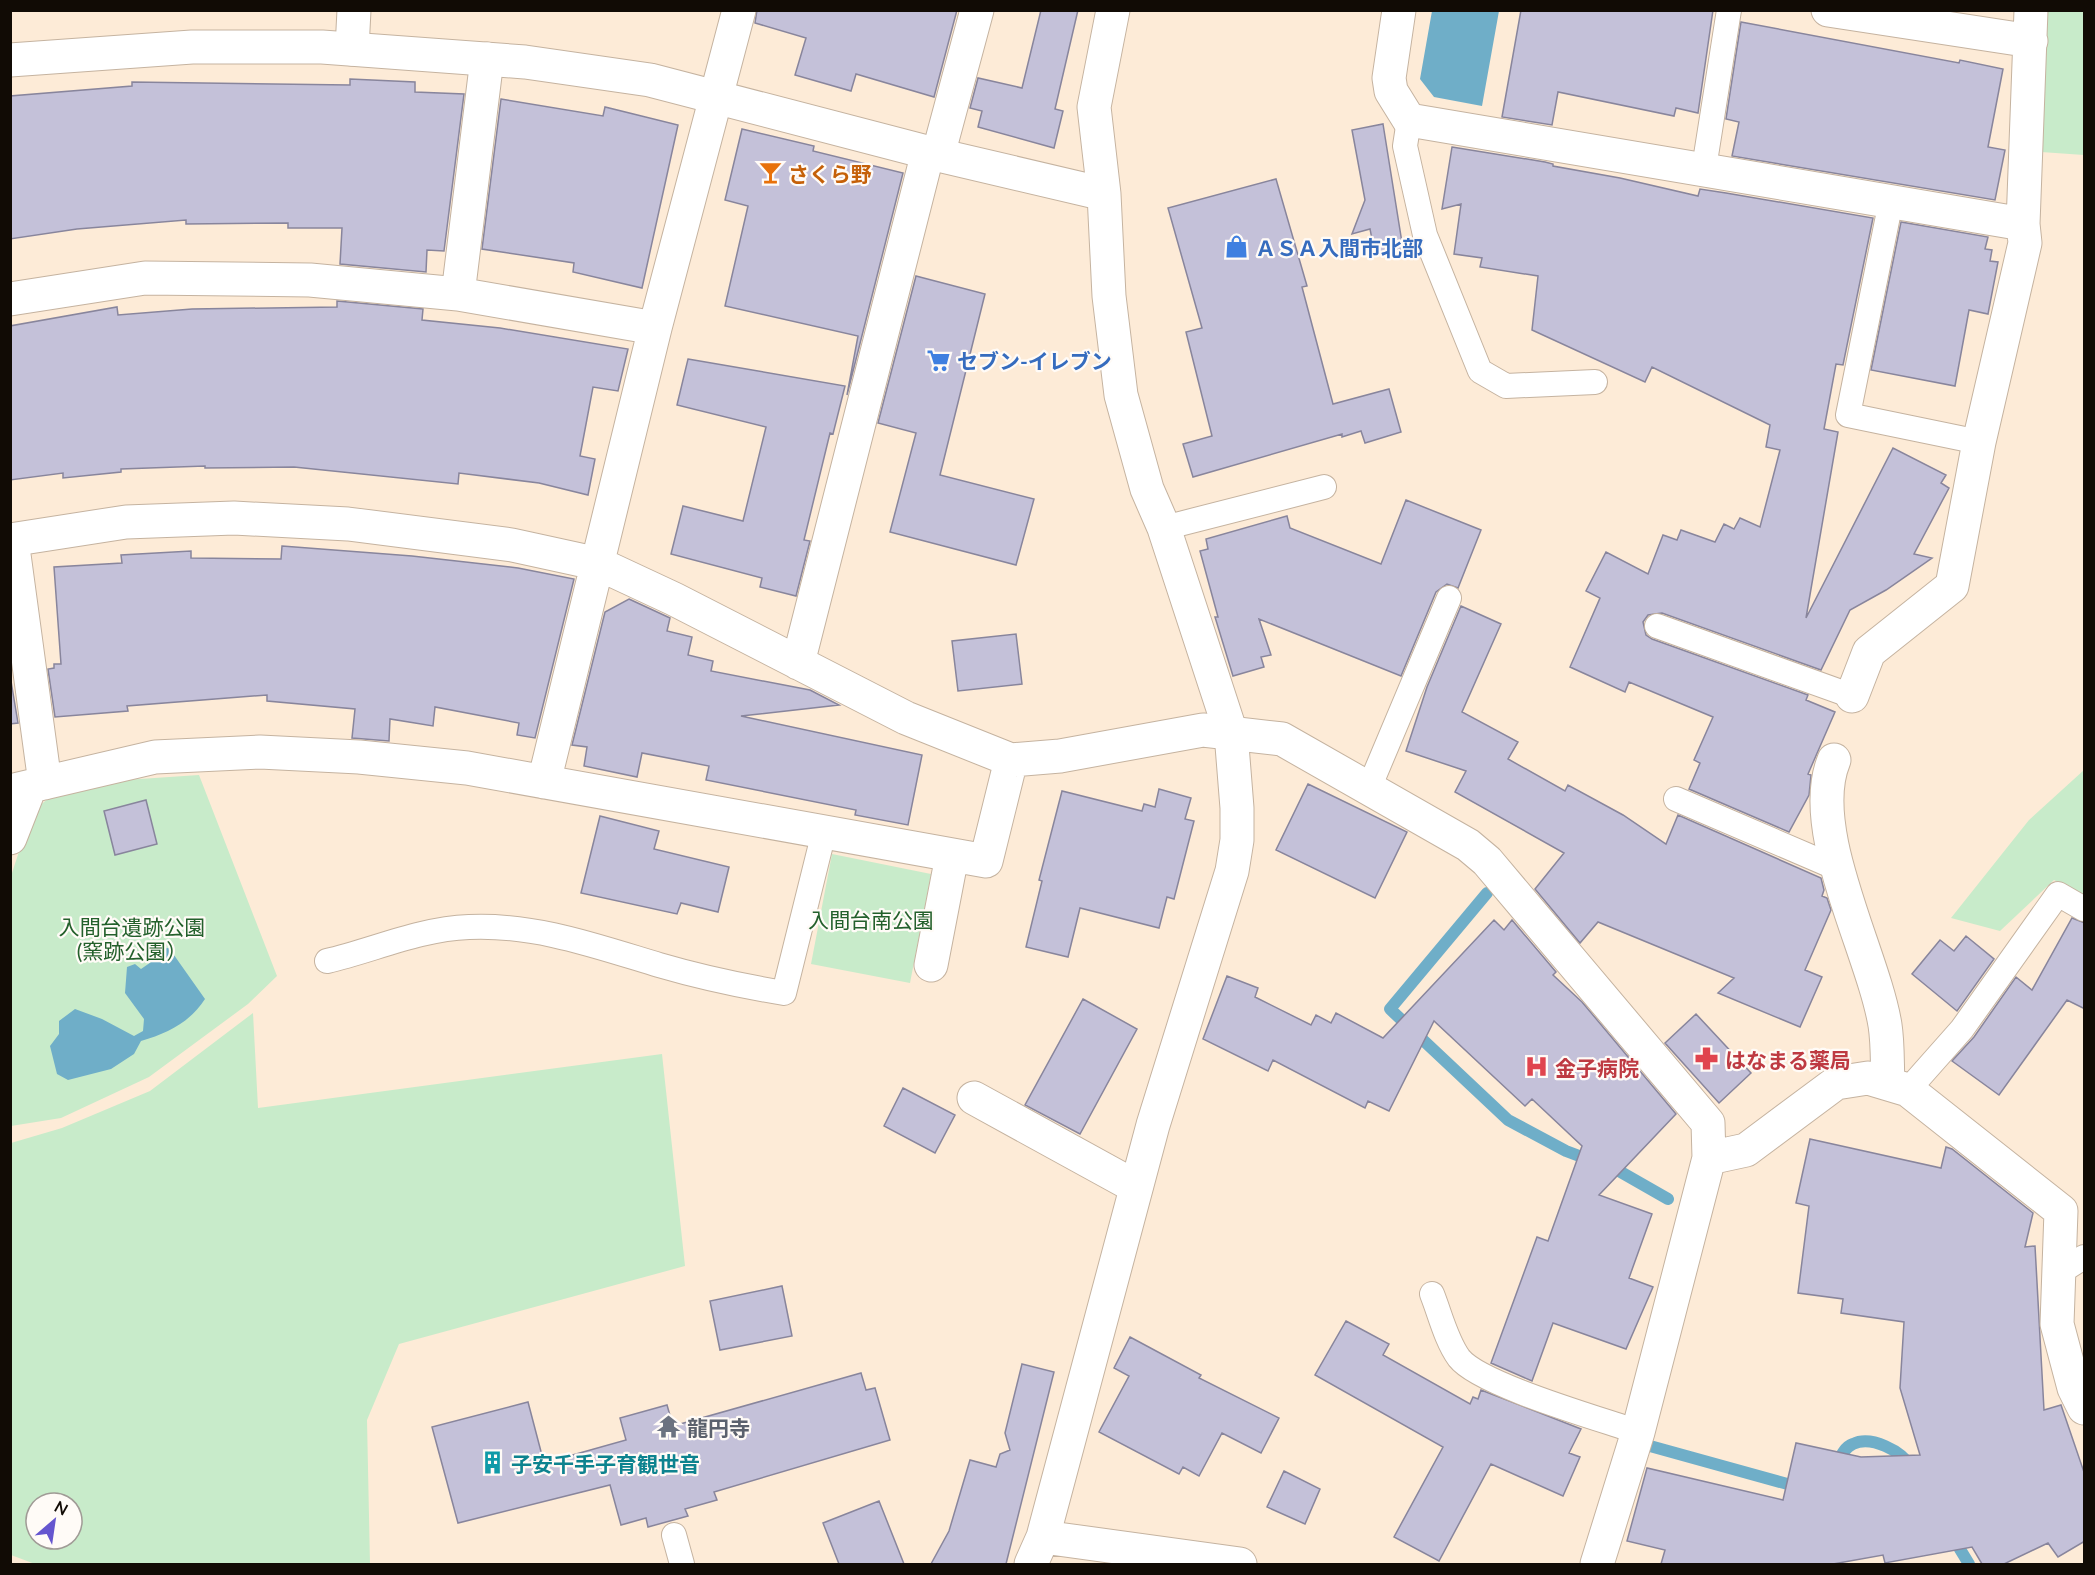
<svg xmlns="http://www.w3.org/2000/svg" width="2095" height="1575" viewBox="0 0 2095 1575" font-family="Lato,'Noto Sans JP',sans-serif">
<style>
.green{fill:#c8ebca;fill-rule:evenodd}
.water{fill:#6faec8}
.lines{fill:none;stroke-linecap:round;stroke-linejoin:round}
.stream{stroke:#6faec8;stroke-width:12}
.building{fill:#c4c1d9;stroke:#88859c;stroke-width:1.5}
.service-casing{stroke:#c5b3a0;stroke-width:26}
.minor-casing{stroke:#c5b3a0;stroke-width:35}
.tertiary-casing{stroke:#c5b3a0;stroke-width:35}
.service{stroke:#fff;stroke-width:24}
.minor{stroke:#fff;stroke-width:33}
.tertiary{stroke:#fff;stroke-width:33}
.labels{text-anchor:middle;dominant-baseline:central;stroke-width:4.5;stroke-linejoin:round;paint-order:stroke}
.food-label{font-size:21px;font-weight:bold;fill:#c56008;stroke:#fffbf7;text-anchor:start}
.shop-label{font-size:21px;font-weight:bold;fill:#366cbe;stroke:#fffbf7;text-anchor:start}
.park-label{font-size:21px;fill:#23602b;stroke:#fffbf7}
.health-label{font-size:21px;font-weight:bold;fill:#be3a42;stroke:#fffbf7;text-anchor:start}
.worship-label{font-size:21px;font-weight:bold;fill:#5b616d;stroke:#fffbf7;text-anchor:start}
.culture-label{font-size:21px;font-weight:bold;fill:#0d838f;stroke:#fffbf7;text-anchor:start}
</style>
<rect width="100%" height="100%" fill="#fdebd7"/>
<path class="green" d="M2045 11H2084V155L2041 152Z
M2084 770V896L2054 880 2000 931 1951 918 2029 820Z
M199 775 277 976 248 1004 149 1077 61 1118 11 1126V876L32 812 56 792 95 782Z
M832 854 931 874 910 983 811 964Z
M253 1013 258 1108 662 1054 685 1266 399 1344 367 1420 370 1564H35L11 1555V1143L62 1128 150 1091ZM36 1503H72V1539H36Z"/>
<path class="water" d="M1432 11H1499L1482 106 1434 97 1420 79Z
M169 948 205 999C189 1023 168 1033 141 1041L134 1054 111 1069 68 1080 57 1074 50 1046 59 1034V1021L75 1009 102 1019 134 1036 143 1031 144 1019 125 993 127 967 135 964 141 969 157 958 152 949Z"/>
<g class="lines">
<path class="stream" d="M1487 893 1390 1009 1508 1120 1566 1151 1619 1171 1668 1199
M1650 1446 1802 1488
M1836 1466C1840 1458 1844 1447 1853 1444 1871 1435 1902 1451 1911 1467
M1952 1536 1969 1564"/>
</g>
<path class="building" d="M757 10H957L934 97 856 74 851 91 795 75 806 38 755 23Z
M1041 10H1078L1055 109 1063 111 1054 148 978 127 982 111 970 108 978 78 1022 88Z
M1521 10H1713L1698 113 1676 108 1674 116 1558 92 1552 125 1502 117Z
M1741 22 1959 63 1960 60 2003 69 1988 147 2005 150 1995 200 1732 156 1739 122 1726 119Z
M350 79 415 82V92L464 94 444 251 427 250 426 272 340 264 342 228H288V223L186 224V220L77 229 10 239V96L132 86V82L350 85Z
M501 99 603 116 605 107 678 125 642 288 573 272 574 263 482 249Z
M1383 124 1403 249 1375 254 1370 229 1352 234 1365 200 1352 130Z
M742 129 814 146 813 151 903 173 847 395 858 336 725 306 748 206 725 200Z
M1452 147 1545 162 1553 164V166L1620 178 1698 196 1700 189 1726 193 1873 218 1843 365 1836 364 1824 429 1838 432 1806 618 1893 448 1946 475 1941 483 1949 488 1914 554 1932 558 1886 590 1850 610 1821 670 1662 613 1648 615 1643 622 1646 635 1652 639 1808 695 1806 700 1835 712 1808 774 1811 775 1809 795 1789 832 1689 789 1700 763 1694 760 1713 717 1629 682 1625 692 1570 667 1600 598 1586 591 1606 552 1648 574 1663 535 1677 540 1681 530 1715 542 1724 524 1734 529 1740 518 1760 527 1780 450 1766 447 1770 425 1652 367 1645 382 1532 330 1538 276 1480 267 1482 258 1454 254 1461 204 1442 209Z
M1276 179 1307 286 1302 287 1333 404 1389 389 1401 432 1365 443 1361 431 1342 437V434L1193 477 1183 444 1212 436 1186 332 1202 328 1168 208Z
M1901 222 1988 237 1985 249 1992 250 1990 261 1998 262 1988 314 1969 310 1955 386 1871 370Z
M916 276 985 294 940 475 1034 499 1016 565 890 532 916 433 878 423Z
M337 301 423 309 422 320 500 328 628 349 618 391 593 387 580 456 595 459 588 495 539 483 459 473 458 484 294 467 205 468V466L121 469V472L63 478V473L10 480V326L117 307 118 315 192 309 337 307Z
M688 359 845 386 833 434 830 433 804 540 810 541 796 596 760 587 762 578 671 554 683 506 743 521 766 427 677 405Z
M1406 500 1481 530 1458 588 1447 584 1436 592 1401 676 1259 619 1271 655 1261 657 1264 667 1233 676 1215 617H1218L1200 551 1208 549 1206 539 1287 516 1290 528 1381 564Z
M282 546 412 556 518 568 574 579 535 738 517 735 519 723 435 707 433 726 390 719 389 741 352 738 355 709 267 701V695L127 706 128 711 55 717 48 669 54 668V664H61L54 567 122 563 121 555 191 551V558L281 559Z
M629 599 670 618 667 631 692 637 688 655 713 661 711 671 810 690 839 705 741 716 922 755 908 825 855 815 856 810 706 780 709 766 642 753 637 777 584 766 587 747 572 745 605 612Z
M1461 606 1501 624 1462 712 1518 742 1508 759 1565 791 1568 785 1623 815 1666 844 1678 815 1821 878 1824 890 1822 896 1827 898 1831 910 1805 970 1822 977 1800 1027 1718 993 1734 978 1598 922 1580 943 1535 889 1564 853 1455 792 1466 771 1406 751 1427 687Z
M1016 634 1022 684 958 691 952 641Z
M10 675 18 723 10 724Z
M1308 784 1407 832 1375 898 1276 850Z
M1159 789 1191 798 1185 819 1194 821 1174 899 1167 897 1159 928 1080 908 1068 957 1026 947 1042 881 1039 880 1062 791 1142 811 1144 804 1155 807Z
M146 800 157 844 115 855 104 811Z
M600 816 659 831 654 849 729 867 718 912 681 903 677 914 581 893Z
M2072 918 2085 923V1009L2067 1000 1999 1095 1952 1061 1974 1037 2016 977 2032 990Z
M1494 920 1504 930 1512 920 1556 972 1553 975 1582 1002 1676 1114 1599 1195 1652 1214 1629 1278 1653 1287 1626 1349 1553 1323 1532 1381 1491 1363 1537 1237 1548 1241 1582 1146 1532 1099 1525 1106 1434 1021 1389 1111 1368 1101 1365 1108 1273 1060 1268 1071 1203 1039 1227 976 1258 988 1255 997 1311 1025 1316 1015 1331 1023 1336 1013 1383 1038Z
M1966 936 1994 959 1957 1011 1912 974 1940 940 1954 951Z
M1083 999 1137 1029 1080 1134 1025 1105Z
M1696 1014 1751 1073 1719 1103 1665 1043Z
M903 1088 955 1115 935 1153 884 1126Z
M1810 1139 1941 1168 1946 1147 1952 1149 2033 1213 2025 1247 2035 1246 2044 1410 2061 1405 2085 1475V1541L2058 1557 2048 1543 2004 1564H1982L1972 1547 1885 1563 1883 1555 1833 1564H1661L1665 1550 1627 1541 1647 1468 1783 1500 1796 1443 1861 1457 1920 1455 1900 1388 1904 1322 1841 1313 1843 1299 1798 1293 1809 1206 1796 1203Z
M782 1286 792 1336 720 1350 710 1301Z
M1346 1321 1389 1344 1383 1355 1470 1404 1473 1397 1478 1399 1481 1390 1581 1429 1569 1453 1580 1457 1563 1496 1491 1464 1439 1561 1394 1537 1443 1447 1315 1375Z
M1130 1337 1201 1375 1199 1378 1279 1418 1261 1453 1222 1433 1199 1476 1183 1467 1179 1474 1099 1432 1129 1376 1114 1368Z
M1022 1364 1054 1372 1006 1564H931L949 1531 970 1460 996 1467 1000 1454 1010 1450 1005 1433Z
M861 1373 866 1390 875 1388 890 1440 714 1492 717 1500 685 1509 688 1516 648 1527 646 1518 621 1525 610 1485 458 1523 432 1427 528 1402 544 1463 626 1440 620 1418 667 1405 673 1426Z
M1284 1471 1320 1489 1305 1524 1267 1507Z
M879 1501 904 1564H839L823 1523Z"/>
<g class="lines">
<defs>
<path id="service" d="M1409 120 1405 146 1425 235 1480 371 1506 386 1595 382
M1704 168 1729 10
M1891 201 1848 415 1979 442
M1164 528 1324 487
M1657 626 1852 696
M1369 788 1449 598
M1676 799 1839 869
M327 961C374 950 419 929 469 927 535 924 596 946 659 965 700 977 742 986 784 993L824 832
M1908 1090 1962 1029 2058 894 2084 909
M2060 1272 2084 1257
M1432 1294C1440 1314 1446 1340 1459 1358 1480 1385 1601 1419 1638 1432
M674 1535 682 1564"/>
<path id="minor" d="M1399 10 1389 78 1391 91 1409 120 2023 224
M1828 10 2031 41
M352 49 354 10
M938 155 977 10
M458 294 487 59
M10 299 145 278 310 280 458 294 655 328
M10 540 126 522 234 518 348 524 512 545 599 564 674 599 906 718 1011 760 1060 756 1203 730 1282 739 1468 845 1487 861 1708 1123 1709 1158 1638 1432 1597 1564
M12 540 45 783
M798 663 928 152
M1852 696 1869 652 1952 586 1979 442 2025 243 2023 224 2031 10
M1834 760C1805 830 1873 952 1885 1025 1888 1044 1887 1064 1888 1084
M544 782 655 328 739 10
M10 791 155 757 260 752 359 757 467 768 986 861 1011 760
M10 838 30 787
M931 965 952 856
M974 1098 1136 1187
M1709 1158 1746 1150 1836 1083 1868 1078 1908 1090 2061 1211 2057 1324 2074 1388 2084 1408"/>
<path id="tertiary" d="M10 60 192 47H322L525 62 650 80 938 155 1104 194
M1043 1537 1240 1564
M1031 1564 1043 1537 1153 1125 1232 871 1237 840V808L1231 733 1164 528 1147 489 1121 395 1109 296 1104 194 1094 107 1113 10"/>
</defs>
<use href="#service" class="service-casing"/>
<use href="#minor" class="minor-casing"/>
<use href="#tertiary" class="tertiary-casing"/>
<use href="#service" class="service"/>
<use href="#minor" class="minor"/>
<use href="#tertiary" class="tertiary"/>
</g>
<defs>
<symbol id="bar-bare" viewBox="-9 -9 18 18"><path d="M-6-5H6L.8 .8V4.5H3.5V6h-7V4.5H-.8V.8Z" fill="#e8710a" stroke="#fffbf7" stroke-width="2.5" paint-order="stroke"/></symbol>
<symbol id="shop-bare" viewBox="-9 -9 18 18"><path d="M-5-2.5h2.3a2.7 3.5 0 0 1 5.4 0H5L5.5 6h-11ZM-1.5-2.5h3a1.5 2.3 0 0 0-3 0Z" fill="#3f7fe0" stroke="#fffbf7" stroke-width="2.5" paint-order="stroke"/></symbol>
<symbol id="supermarket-bare" viewBox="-9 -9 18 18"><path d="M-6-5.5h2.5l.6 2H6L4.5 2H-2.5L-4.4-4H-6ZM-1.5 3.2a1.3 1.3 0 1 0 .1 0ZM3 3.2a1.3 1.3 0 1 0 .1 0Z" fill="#3f7fe0" stroke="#fffbf7" stroke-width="2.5" paint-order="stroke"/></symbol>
<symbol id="pharmacy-bare" viewBox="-9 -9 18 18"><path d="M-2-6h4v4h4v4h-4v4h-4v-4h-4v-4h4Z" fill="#e0444e" stroke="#fffbf7" stroke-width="2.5" paint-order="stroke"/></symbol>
<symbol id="hospital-bare" viewBox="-9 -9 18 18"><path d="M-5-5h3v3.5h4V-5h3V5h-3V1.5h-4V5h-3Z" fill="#e0444e" stroke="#fffbf7" stroke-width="2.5" paint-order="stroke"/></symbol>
<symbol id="temple-bare" viewBox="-9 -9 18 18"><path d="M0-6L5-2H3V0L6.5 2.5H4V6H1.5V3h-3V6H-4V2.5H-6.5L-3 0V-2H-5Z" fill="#6b7280" stroke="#fffbf7" stroke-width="2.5" paint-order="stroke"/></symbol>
<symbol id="building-bare" viewBox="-9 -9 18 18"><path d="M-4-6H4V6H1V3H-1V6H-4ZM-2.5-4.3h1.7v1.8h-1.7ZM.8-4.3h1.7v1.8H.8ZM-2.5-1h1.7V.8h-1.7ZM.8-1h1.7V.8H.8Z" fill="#0f9aa8" stroke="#fffbf7" stroke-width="2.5" paint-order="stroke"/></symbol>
</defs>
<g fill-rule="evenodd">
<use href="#bar-bare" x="754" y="156" width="33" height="33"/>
<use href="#shop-bare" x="1220" y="230" width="33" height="33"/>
<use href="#supermarket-bare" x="922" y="344" width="33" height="33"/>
<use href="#pharmacy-bare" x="1690" y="1042" width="33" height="33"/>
<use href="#hospital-bare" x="1520" y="1050" width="33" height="33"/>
<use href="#temple-bare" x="652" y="1410" width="33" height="33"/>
<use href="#building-bare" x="476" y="1446" width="33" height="33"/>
</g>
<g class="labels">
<g class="food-label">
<text x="788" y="173">さくら野</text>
</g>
<g class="shop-label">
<text x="1255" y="247">ＡＳＡ入間市北部</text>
<text x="957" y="360">セブン-イレブン</text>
</g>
<g class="park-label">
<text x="871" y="919">入間台南公園</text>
<text x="132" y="926">入間台遺跡公園<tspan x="132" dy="24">(窯跡公園）</tspan></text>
</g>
<g class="health-label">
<text x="1725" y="1059">はなまる薬局</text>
<text x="1555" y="1067">金子病院</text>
</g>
<g class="worship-label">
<text x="687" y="1427">龍円寺</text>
</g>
<g class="culture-label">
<text x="511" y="1463">子安千手子育観世音</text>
</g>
</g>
<rect width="2095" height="1575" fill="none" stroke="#110b05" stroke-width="24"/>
<g transform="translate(54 1521) rotate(29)"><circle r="28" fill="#fffbf7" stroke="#a09b96" stroke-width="1.5"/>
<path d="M0-4.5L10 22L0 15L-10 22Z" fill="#6556cf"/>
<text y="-9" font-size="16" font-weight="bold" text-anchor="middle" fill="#110b05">N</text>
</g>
</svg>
